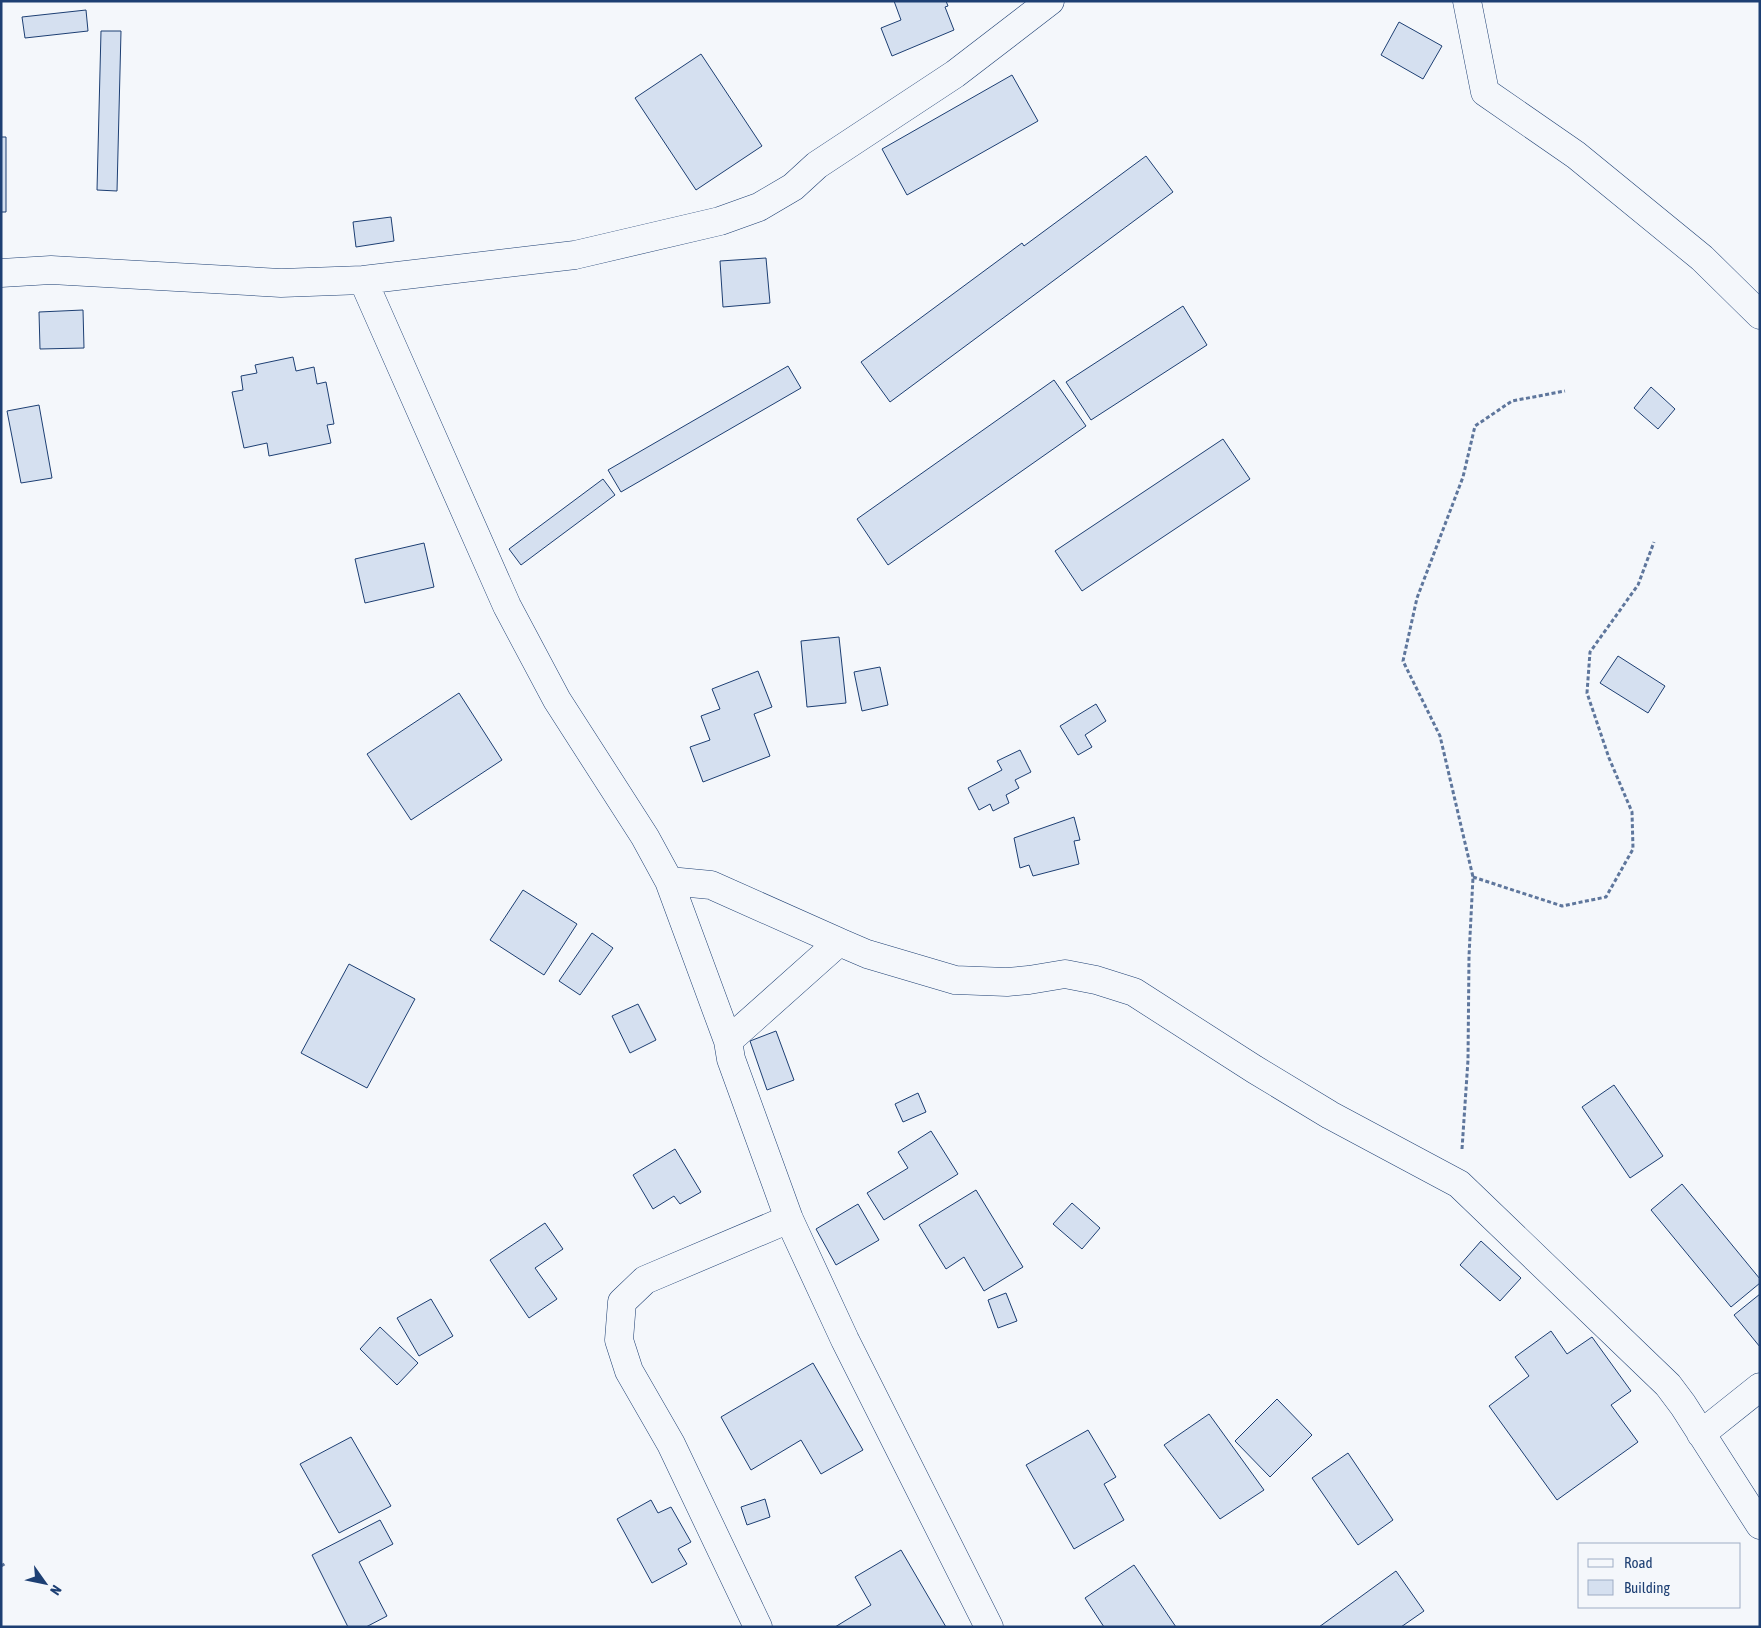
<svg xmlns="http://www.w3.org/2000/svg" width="1761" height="1628" viewBox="0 0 1761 1628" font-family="'Asap Condensed',sans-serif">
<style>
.building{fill:#d5e0f0;stroke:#1d3f73}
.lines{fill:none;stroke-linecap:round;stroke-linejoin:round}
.minor-casing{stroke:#1d3f73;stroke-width:29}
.path{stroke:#5e769c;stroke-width:3;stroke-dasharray:4 2.5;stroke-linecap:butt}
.minor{stroke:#f4f7fb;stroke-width:28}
</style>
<rect width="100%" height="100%" fill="#f4f7fb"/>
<path class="building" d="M894 1H946L948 6 945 7 954 30 892 56 881 28 901 20Z
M86 10 88 31 25 38 22 17Z
M1399 22 1442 46 1423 79 1381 55Z
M101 31H121L117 191 97 190Z
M701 54 762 146 696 190 635 98Z
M1012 75 1038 121 907 195 882 149Z
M1 137H6V212H1Z
M1146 156 1173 192 890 402 861 362 1022 243 1024 246Z
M391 217 394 241 356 247 353 222Z
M766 258 770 303 723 307 720 261Z
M1183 306 1207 345 1091 420 1066 382Z
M83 310 84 348 40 349 39 312Z
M293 357 296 371 314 367 317 384 326 382 334 424 327 425 331 443 269 456 267 443 244 448 232 392 243 390 241 376 257 373 255 365Z
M788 366 801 388 621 492 608 470Z
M1054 380 1086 426 888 565 857 519Z
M1651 387 1675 409 1658 429 1634 408Z
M39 405 52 478 21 483 7 411Z
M1223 439 1250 479 1082 591 1055 551Z
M603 479 615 495 521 565 509 549Z
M424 543 434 587 365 603 355 559Z
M839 637 846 703 807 707 801 641Z
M1618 656 1665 686 1648 713 1600 683Z
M880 667 888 705 862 711 854 672Z
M758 671 772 707 754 714 770 756 703 782 690 747 710 740 701 716 720 709 712 689Z
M459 693 502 760 411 820 367 754Z
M1096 704 1106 721 1085 735 1092 747 1078 755 1060 726Z
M1020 750 1031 772 1015 780 1019 788 1006 795 1009 803 993 811 990 804 979 810 968 788 1002 770 997 761Z
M1074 817 1080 840 1074 841 1079 864 1033 876 1029 865 1020 868 1014 838Z
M523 890 577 924 544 975 490 940Z
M592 933 613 948 580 995 559 981Z
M349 964 415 999 367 1088 301 1053Z
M638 1004 656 1040 630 1053 612 1016Z
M776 1031 794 1080 767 1090 750 1041Z
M1614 1085 1663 1156 1630 1178 1582 1107Z
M918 1093 926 1112 903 1122 895 1104Z
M931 1131 958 1174 884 1220 867 1193 908 1168 898 1152Z
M675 1149 701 1192 680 1204 674 1196 653 1209 633 1175Z
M1682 1184 1760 1279V1283L1731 1307 1651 1210Z
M976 1190 1023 1267 984 1291 964 1257 946 1269 919 1225Z
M1072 1203 1100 1228 1082 1249 1053 1224Z
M858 1204 879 1240 836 1265 816 1229Z
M545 1223 563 1249 535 1268 557 1299 529 1318 490 1260Z
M1481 1241 1521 1278 1500 1301 1460 1265Z
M1006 1293 1017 1321 998 1328 988 1300Z
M1760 1294V1347L1734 1315Z
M431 1299 453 1336 419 1356 397 1318Z
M380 1327 418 1363 397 1385 360 1349Z
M1551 1331 1567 1354 1592 1337 1631 1391 1611 1405 1638 1442 1557 1500 1489 1406 1529 1376 1515 1357Z
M813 1363 863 1450 821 1474 801 1440 751 1470 721 1417Z
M1277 1399 1312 1435 1270 1477 1235 1441Z
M1209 1414 1264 1490 1220 1519 1164 1445Z
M1088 1430 1116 1477 1104 1484 1124 1520 1074 1549 1026 1465Z
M351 1437 391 1506 339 1533 300 1464Z
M1348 1453 1393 1520 1358 1545 1312 1478Z
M765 1499 770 1517 747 1525 741 1507Z
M651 1500 658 1513 671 1507 691 1542 678 1549 687 1564 652 1583 617 1519Z
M380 1520 393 1544 359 1562 387 1616 366 1627H348L312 1555Z
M901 1550 946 1627H835L871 1605 855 1577Z
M1134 1565 1176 1627H1104L1085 1598Z
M1396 1571 1424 1611 1401 1627H1319Z"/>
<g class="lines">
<defs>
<path id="minor" d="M1467 1 1485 92 1576 155 1702 258 1760 315
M1 273 51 270 281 283 363 280 575 255 720 221 759 207 793 187 817 165 955 74 1050 1
M363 280 507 606 557 700 645 837 669 881 728 1041 731 1059 789 1219 845 1340 989 1627
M669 881 711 885 839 942
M728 1041 839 942 867 954 955 980 1007 982 1029 980 1065 974 1096 980 1134 992 1254 1069 1330 1115 1459 1184 1668 1385 1683 1405 1760 1525
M1701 1434 1760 1387
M758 1627 671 1444 629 1371 619 1340 622 1302 645 1280 789 1219"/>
</defs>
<use href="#minor" class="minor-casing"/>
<path class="path" d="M1473 877 1562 906 1606 897 1633 849 1632 812 1609 758 1587 693 1590 652 1638 585 1654 542
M1462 1149 1468 1060 1469 956 1473 877 1440 736 1403 661 1417 598 1463 477 1475 426 1512 401 1565 391
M1 1566 6 1563"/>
<use href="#minor" class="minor"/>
</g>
<rect width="1761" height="1628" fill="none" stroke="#1d3f73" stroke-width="5"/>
<rect x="1578" y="1543" width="162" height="65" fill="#f4f7fb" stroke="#9eadc5"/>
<rect x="1588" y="1559" width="25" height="8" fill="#f4f7fb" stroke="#9eadc5"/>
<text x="1624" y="1568" font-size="15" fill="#1d3f73">Road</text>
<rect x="1588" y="1580" width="25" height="15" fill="#d5e0f0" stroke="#9eadc5"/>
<text x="1624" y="1593" font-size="15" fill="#1d3f73">Building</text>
<g transform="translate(45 1583) rotate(123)" stroke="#f4f7fb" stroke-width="4" paint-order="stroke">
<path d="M0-4L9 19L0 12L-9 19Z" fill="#1d3f73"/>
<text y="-8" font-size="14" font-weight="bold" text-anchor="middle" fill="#1d3f73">N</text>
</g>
</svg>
